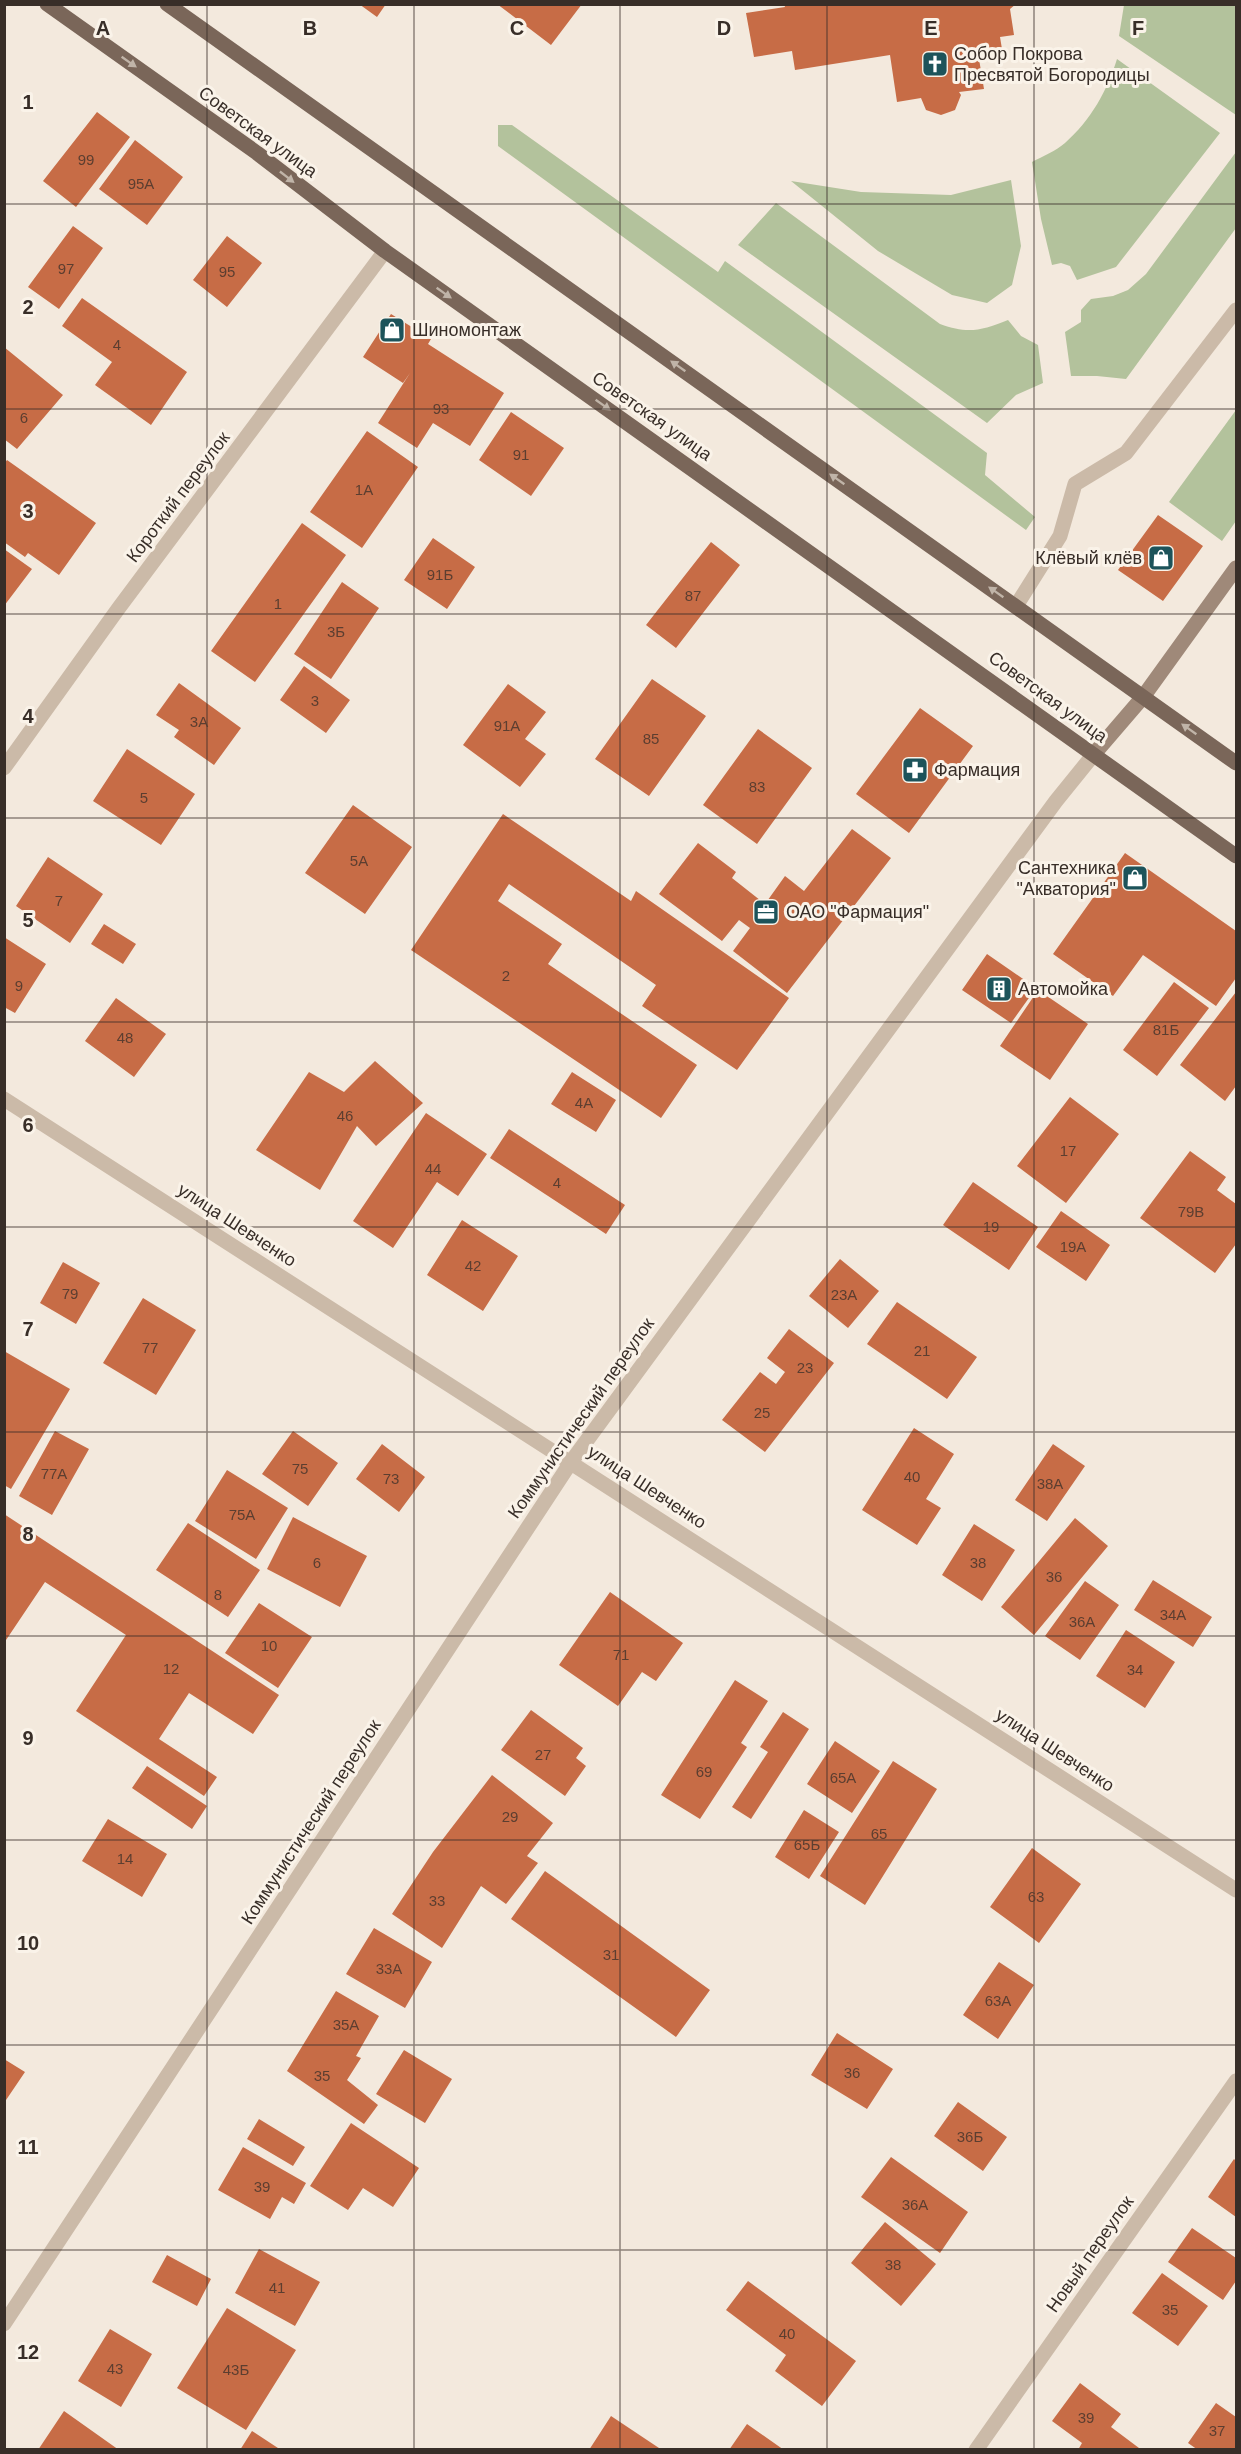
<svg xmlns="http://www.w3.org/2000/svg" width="1241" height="2454" viewBox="0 0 1241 2454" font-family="Arial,sans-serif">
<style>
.green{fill:#b3c29c}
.building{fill:#c76c46}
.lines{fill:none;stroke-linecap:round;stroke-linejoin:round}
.service{stroke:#cbbaa8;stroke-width:15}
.minor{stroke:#cbbaa8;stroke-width:15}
.secondary{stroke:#9f8979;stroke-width:15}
.primary{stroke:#7a6659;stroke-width:15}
.oneway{fill:#c0b4a8}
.grid{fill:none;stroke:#382e28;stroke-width:1.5;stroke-opacity:0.55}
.labels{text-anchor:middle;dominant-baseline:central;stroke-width:6;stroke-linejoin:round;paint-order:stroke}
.number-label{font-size:15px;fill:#5c3e30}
.poi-label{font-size:18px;fill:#382e28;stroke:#faf3e9;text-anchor:start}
.street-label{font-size:18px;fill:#382e28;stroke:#faf3e9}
.grid-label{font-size:20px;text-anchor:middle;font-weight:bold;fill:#382e28;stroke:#faf3e9;stroke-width:6;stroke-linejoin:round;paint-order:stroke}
</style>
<rect width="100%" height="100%" fill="#f3e9dd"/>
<path class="green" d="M1124 5H1236V115L1119 36Z
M1117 59 1220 133 1116 267 1077 280 1070 266 1061 263 1052 265 1041 219 1032 162C1043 156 1056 151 1065 143 1091 120 1107 91 1117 59Z
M498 125H512L718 272 725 261 987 453 985 475 1035 517 1026 530 498 146Z
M1236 152V228L1126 379 1097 376H1071L1065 332 1081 322V310L1091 299 1113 296 1128 290 1146 274Z
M1011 180 1021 246 1012 285 987 303 952 295 878 251 791 181 861 192 951 195Z
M776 203 940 324C967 334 981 331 1008 320L1021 336 1038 345 1043 383 1016 395 987 423 738 245Z
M1236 410V521L1222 541 1169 502Z"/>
<path class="building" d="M359 4H386L377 17Z
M497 4H582L551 45Z
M784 4H1016L1010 9 1014 35 1000 37 1002 49 978 53 984 89 959 92 961 95 955 110 941 115 926 110 921 98 897 102 890 55 795 70 792 51 754 57 746 13 785 7Z
M97 112 130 137 76 207 43 181Z
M135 140 183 177 147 225 99 189Z
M73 226 103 248 59 309 28 287Z
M227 236 262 263 227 307 193 280Z
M82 298 187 372 151 425 95 385 112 362 62 326Z
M391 314 431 339 428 344 504 393 470 446 433 423 417 448 378 423 410 373 403 383 363 357Z
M4 347 63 395 17 449 4 439Z
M511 412 564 448 531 496 479 460Z
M367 431 418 467 362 548 310 512Z
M7 460 96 523 59 575 28 553 25 557 4 542V464Z
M1158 515 1203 546 1163 601 1118 570Z
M302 523 346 555 255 682 211 651Z
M433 538 475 567 447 609 404 580Z
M711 542 740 565 676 648 646 625Z
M4 549 32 569 4 606Z
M342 582 379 608 331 679 294 654Z
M304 666 350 700 326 733 280 700Z
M652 679 706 716 649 796 595 759Z
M179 683 241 728 214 765 174 737 179 730 156 715Z
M508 684 546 712 525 739 546 754 520 787 463 745Z
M920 708 973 746 909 833 856 794Z
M758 729 812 768 757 844 703 805Z
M127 749 195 794 161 845 93 801Z
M353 805 412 847 365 914 305 873Z
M503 814 631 901 636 891 789 998 737 1070 642 1006 656 985 509 884 498 901 562 944 548 964 697 1065 661 1118 411 950Z
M852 829 891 858 787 993 733 951 750 928 739 920 722 941 659 894 698 843 736 872 732 878 765 904 785 876 804 891Z
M1125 853 1236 931V978L1216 1006 1143 955 1113 996 1053 954Z
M48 857 103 894 70 943 16 906Z
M104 924 136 944 123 964 91 944Z
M4 937 46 964 15 1013 4 1007Z
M987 954 1036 988 1011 1023 962 990Z
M1174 982 1209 1008 1157 1076 1123 1050Z
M1038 990 1088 1024 1050 1080 1000 1046Z
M1236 992V1086L1225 1101 1180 1065Z
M116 998 166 1034 134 1077 85 1041Z
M375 1061 423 1103 376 1146 357 1126 320 1190 256 1150 309 1072 344 1092Z
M572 1072 616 1100 596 1132 551 1104Z
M1070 1097 1119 1134 1066 1203 1017 1166Z
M426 1113 487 1154 458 1196 437 1182 393 1248 353 1221Z
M509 1129 625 1205 606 1234 490 1158Z
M1190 1151 1226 1177 1217 1190 1236 1204V1244L1215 1273 1140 1218Z
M973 1182 1038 1227 1009 1270 943 1225Z
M1061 1211 1110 1245 1086 1281 1036 1247Z
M462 1220 518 1256 483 1311 427 1275Z
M840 1259 879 1291 848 1328 809 1296Z
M63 1262 100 1283 76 1324 40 1303Z
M143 1298 196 1330 156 1395 103 1363Z
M897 1302 977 1357 947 1399 867 1344Z
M789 1329 834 1363 765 1452 722 1420 760 1372 776 1384 785 1372 767 1358Z
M4 1351 70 1389 11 1489 4 1485Z
M914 1428 954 1454 926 1499 941 1508 917 1545 862 1510Z
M55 1431 89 1449 52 1515 19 1496Z
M293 1431 338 1463 308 1506 262 1474Z
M382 1444 425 1477 399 1512 356 1479Z
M1053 1444 1085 1466 1047 1521 1015 1500Z
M227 1470 288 1508 256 1559 195 1521Z
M4 1514 279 1695 253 1734 189 1693 159 1739 217 1777 204 1796 76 1711 126 1635 45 1582 4 1643Z
M293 1517 367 1556 340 1607 267 1569Z
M1075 1518 1108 1546 1034 1635 1001 1607Z
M188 1523 260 1570 228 1617 156 1570Z
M974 1524 1015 1550 982 1601 942 1575Z
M1153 1580 1212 1617 1193 1647 1134 1610Z
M1085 1581 1119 1605 1080 1660 1045 1636Z
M610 1592 683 1643 656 1681 642 1672 618 1706 559 1665Z
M259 1603 312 1637 278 1688 225 1653Z
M1126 1630 1175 1662 1145 1708 1096 1676Z
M735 1680 768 1701 741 1743 747 1747 700 1819 661 1795Z
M531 1710 583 1748 576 1758 586 1766 565 1796 501 1750Z
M783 1712 809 1729 751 1819 732 1807 768 1752 760 1747Z
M835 1741 880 1771 852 1813 807 1784Z
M893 1761 937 1789 865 1905 820 1876Z
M147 1766 207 1806 192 1829 132 1788Z
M492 1775 553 1823 527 1856 538 1863 506 1904 481 1886 442 1948 392 1914 433 1852Z
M804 1810 839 1832 809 1879 775 1857Z
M108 1819 167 1854 142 1897 82 1861Z
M1032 1848 1081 1884 1039 1943 990 1907Z
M545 1871 710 1990 676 2037 511 1919Z
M374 1928 432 1962 405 2008 346 1974Z
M999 1962 1034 1985 998 2039 963 2015Z
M336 1991 379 2016 356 2056 361 2058 347 2080 378 2105 364 2124 287 2071Z
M837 2033 893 2069 867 2109 811 2075Z
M404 2050 452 2079 425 2123 376 2094Z
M4 2059 25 2072 4 2103Z
M958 2102 1007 2137 983 2171 934 2136Z
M259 2119 305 2147 293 2166 247 2139Z
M351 2123 419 2168 393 2207 363 2188 348 2210 310 2186Z
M243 2147 306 2183 294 2204 282 2197 270 2219 218 2190Z
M891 2157 968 2212 940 2253 861 2197Z
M1234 2159 1236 2161V2217L1208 2197Z
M885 2222 936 2264 901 2306 851 2263Z
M1192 2228 1236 2258V2281L1223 2300 1168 2262Z
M259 2249 320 2282 295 2326 235 2293Z
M167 2255 211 2279 197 2306 152 2282Z
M1162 2273 1208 2306 1178 2346 1132 2313Z
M748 2281 856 2361 822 2406 775 2371 786 2355 726 2310Z
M227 2308 296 2350 246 2430 177 2388Z
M110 2329 152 2354 121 2407 78 2381Z
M1080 2383 1121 2414 1111 2427 1139 2448 1138 2450H1078L1082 2443 1052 2421Z
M1216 2403 1236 2417V2450H1198L1188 2443Z
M64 2411 119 2450H38Z
M611 2416 659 2448 658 2450H589Z
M747 2424 784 2450H729Z
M252 2431 281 2450H240Z"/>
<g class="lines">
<path class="service" d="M1016 606 1060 536 1075 484 1126 453 1236 310"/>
<path class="minor" d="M4 768 118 609 385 251
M4 1099 1236 1890
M4 2324 571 1462 1056 801 1094 754
M976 2450 1236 2081"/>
<path class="secondary" d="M1094 754 1143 697 1236 568"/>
<path class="primary" d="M47 4 257 153 385 251 1236 856
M167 4 1236 763"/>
</g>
<defs><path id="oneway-solid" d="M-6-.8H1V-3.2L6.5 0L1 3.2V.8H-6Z" transform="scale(1.5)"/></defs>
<g class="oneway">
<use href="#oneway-solid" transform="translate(129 62) rotate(35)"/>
<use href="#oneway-solid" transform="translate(287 177) rotate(38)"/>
<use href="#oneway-solid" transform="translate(444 293) rotate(35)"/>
<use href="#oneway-solid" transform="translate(678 366) rotate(-145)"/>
<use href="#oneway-solid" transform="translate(603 405) rotate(35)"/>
<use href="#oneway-solid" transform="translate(837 479) rotate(-145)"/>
<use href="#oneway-solid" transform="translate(996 592) rotate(-145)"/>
<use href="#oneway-solid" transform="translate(1189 729) rotate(-145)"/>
</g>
<path class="grid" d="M207 4V2450M414 4V2450M620 4V2450M827 4V2450M1034 4V2450M4 204H1236M4 409H1236M4 614H1236M4 818H1236M4 1022H1236M4 1227H1236M4 1432H1236M4 1636H1236M4 1840H1236M4 2045H1236M4 2250H1236"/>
<defs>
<symbol id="church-square" viewBox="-11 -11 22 22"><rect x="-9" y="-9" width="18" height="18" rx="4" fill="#1d535a" stroke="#faf3e9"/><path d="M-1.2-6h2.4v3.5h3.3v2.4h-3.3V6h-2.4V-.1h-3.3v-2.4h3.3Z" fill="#fff"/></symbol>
<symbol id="shop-square" viewBox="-11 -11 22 22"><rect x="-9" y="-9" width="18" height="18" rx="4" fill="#1d535a" stroke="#faf3e9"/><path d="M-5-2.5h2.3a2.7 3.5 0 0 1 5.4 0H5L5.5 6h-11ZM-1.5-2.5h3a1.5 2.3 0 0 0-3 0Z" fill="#fff"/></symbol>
<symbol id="pharmacy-square" viewBox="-11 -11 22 22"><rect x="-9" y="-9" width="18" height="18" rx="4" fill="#1d535a" stroke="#faf3e9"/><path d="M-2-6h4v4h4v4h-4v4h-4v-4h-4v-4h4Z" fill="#fff"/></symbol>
<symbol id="office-square" viewBox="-11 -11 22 22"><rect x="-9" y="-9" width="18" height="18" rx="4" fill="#1d535a" stroke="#faf3e9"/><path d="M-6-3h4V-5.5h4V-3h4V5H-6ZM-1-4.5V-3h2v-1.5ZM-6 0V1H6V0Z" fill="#fff"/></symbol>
<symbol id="building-square" viewBox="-11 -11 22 22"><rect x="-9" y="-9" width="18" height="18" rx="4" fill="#1d535a" stroke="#faf3e9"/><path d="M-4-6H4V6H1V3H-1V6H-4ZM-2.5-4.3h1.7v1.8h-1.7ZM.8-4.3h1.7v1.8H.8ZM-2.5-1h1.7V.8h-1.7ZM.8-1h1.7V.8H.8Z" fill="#fff"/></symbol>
</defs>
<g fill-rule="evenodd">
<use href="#church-square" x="920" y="49" width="30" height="30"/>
<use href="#shop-square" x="377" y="315" width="30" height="30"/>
<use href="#shop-square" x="1146" y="543" width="30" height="30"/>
<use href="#pharmacy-square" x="900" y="755" width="30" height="30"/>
<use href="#shop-square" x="1120" y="863" width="30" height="30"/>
<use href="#office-square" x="751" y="897" width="30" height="30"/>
<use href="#building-square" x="984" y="974" width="30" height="30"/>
</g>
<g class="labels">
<g class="number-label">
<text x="86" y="159">99</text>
<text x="141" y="183">95А</text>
<text x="66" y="268">97</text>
<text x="227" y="271">95</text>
<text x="117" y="344">4</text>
<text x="441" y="408">93</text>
<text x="24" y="417">6</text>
<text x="521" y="454">91</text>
<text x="364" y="489">1А</text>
<text x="440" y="574">91Б</text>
<text x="693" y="595">87</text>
<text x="278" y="603">1</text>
<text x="336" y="631">3Б</text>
<text x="315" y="700">3</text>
<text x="199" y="721">3А</text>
<text x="507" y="725">91А</text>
<text x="651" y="738">85</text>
<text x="757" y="786">83</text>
<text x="144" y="797">5</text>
<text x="359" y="860">5А</text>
<text x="59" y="900">7</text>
<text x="506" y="975">2</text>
<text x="19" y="985">9</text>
<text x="1166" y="1029">81Б</text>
<text x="125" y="1037">48</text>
<text x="584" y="1102">4А</text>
<text x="345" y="1115">46</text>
<text x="1068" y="1150">17</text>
<text x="433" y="1168">44</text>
<text x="557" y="1182">4</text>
<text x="1191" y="1211">79В</text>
<text x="991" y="1226">19</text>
<text x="1073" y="1246">19А</text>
<text x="473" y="1265">42</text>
<text x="70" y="1293">79</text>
<text x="844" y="1294">23А</text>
<text x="150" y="1347">77</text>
<text x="922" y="1350">21</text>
<text x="805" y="1367">23</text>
<text x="762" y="1412">25</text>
<text x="300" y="1468">75</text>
<text x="54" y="1473">77А</text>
<text x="912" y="1476">40</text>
<text x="391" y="1478">73</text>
<text x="1050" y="1483">38А</text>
<text x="242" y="1514">75А</text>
<text x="317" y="1562">6</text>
<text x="978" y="1562">38</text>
<text x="1054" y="1576">36</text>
<text x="218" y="1594">8</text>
<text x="1173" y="1614">34А</text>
<text x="1082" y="1621">36А</text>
<text x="269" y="1645">10</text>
<text x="621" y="1654">71</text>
<text x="171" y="1668">12</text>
<text x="1135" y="1669">34</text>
<text x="543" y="1754">27</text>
<text x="704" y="1771">69</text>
<text x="843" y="1777">65А</text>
<text x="510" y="1816">29</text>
<text x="879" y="1833">65</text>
<text x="807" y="1844">65Б</text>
<text x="125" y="1858">14</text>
<text x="1036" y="1896">63</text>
<text x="437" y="1900">33</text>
<text x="611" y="1954">31</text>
<text x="389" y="1968">33А</text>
<text x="998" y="2000">63А</text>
<text x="346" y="2024">35А</text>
<text x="852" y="2072">36</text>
<text x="322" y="2075">35</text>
<text x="970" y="2136">36Б</text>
<text x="262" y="2186">39</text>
<text x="915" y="2204">36А</text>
<text x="893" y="2264">38</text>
<text x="277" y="2287">41</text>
<text x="1170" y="2309">35</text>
<text x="787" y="2333">40</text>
<text x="115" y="2368">43</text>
<text x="236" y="2369">43Б</text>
<text x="1086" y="2417">39</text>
<text x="1217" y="2430">37</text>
</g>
<g class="poi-label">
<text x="954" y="54">Собор Покрова<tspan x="954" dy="21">Пресвятой Богородицы</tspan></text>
<text x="412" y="330">Шиномонтаж</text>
<text x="1142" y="558" text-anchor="end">Клёвый клёв</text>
<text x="934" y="770">Фармация</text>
<text x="1116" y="868" text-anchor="end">Сантехника<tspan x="1116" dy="21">"Акватория"</tspan></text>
<text x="786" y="912">ОАО "Фармация"</text>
<text x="1018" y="989">Автомойка</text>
</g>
<g class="street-label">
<text transform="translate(258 132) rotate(36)">Советская улица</text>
<text transform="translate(652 416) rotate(35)">Советская улица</text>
<text transform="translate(178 497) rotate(-53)">Короткий переулок</text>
<text transform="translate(1048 697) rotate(36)">Советская улица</text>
<text transform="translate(237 1225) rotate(33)">улица Шевченко</text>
<text transform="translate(581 1418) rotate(-55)">Коммунистический переулок</text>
<text transform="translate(647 1487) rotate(33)">улица Шевченко</text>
<text transform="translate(1055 1750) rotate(33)">улица Шевченко</text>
<text transform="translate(311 1822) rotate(-57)">Коммунистический переулок</text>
<text transform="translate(1090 2254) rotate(-55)">Новый переулок</text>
</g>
</g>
<g class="grid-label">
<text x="103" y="35">A</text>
<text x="310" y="35">B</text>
<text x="517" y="35">C</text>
<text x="724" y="35">D</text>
<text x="931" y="35">E</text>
<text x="1138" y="35">F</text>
<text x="28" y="109">1</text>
<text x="28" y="314">2</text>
<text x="28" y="518">3</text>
<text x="28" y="723">4</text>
<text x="28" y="927">5</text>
<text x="28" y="1132">6</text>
<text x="28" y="1336">7</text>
<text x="28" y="1541">8</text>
<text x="28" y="1745">9</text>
<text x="28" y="1950">10</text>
<text x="28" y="2154">11</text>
<text x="28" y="2359">12</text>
</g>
<rect width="1241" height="2454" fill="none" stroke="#382e28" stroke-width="12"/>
</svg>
